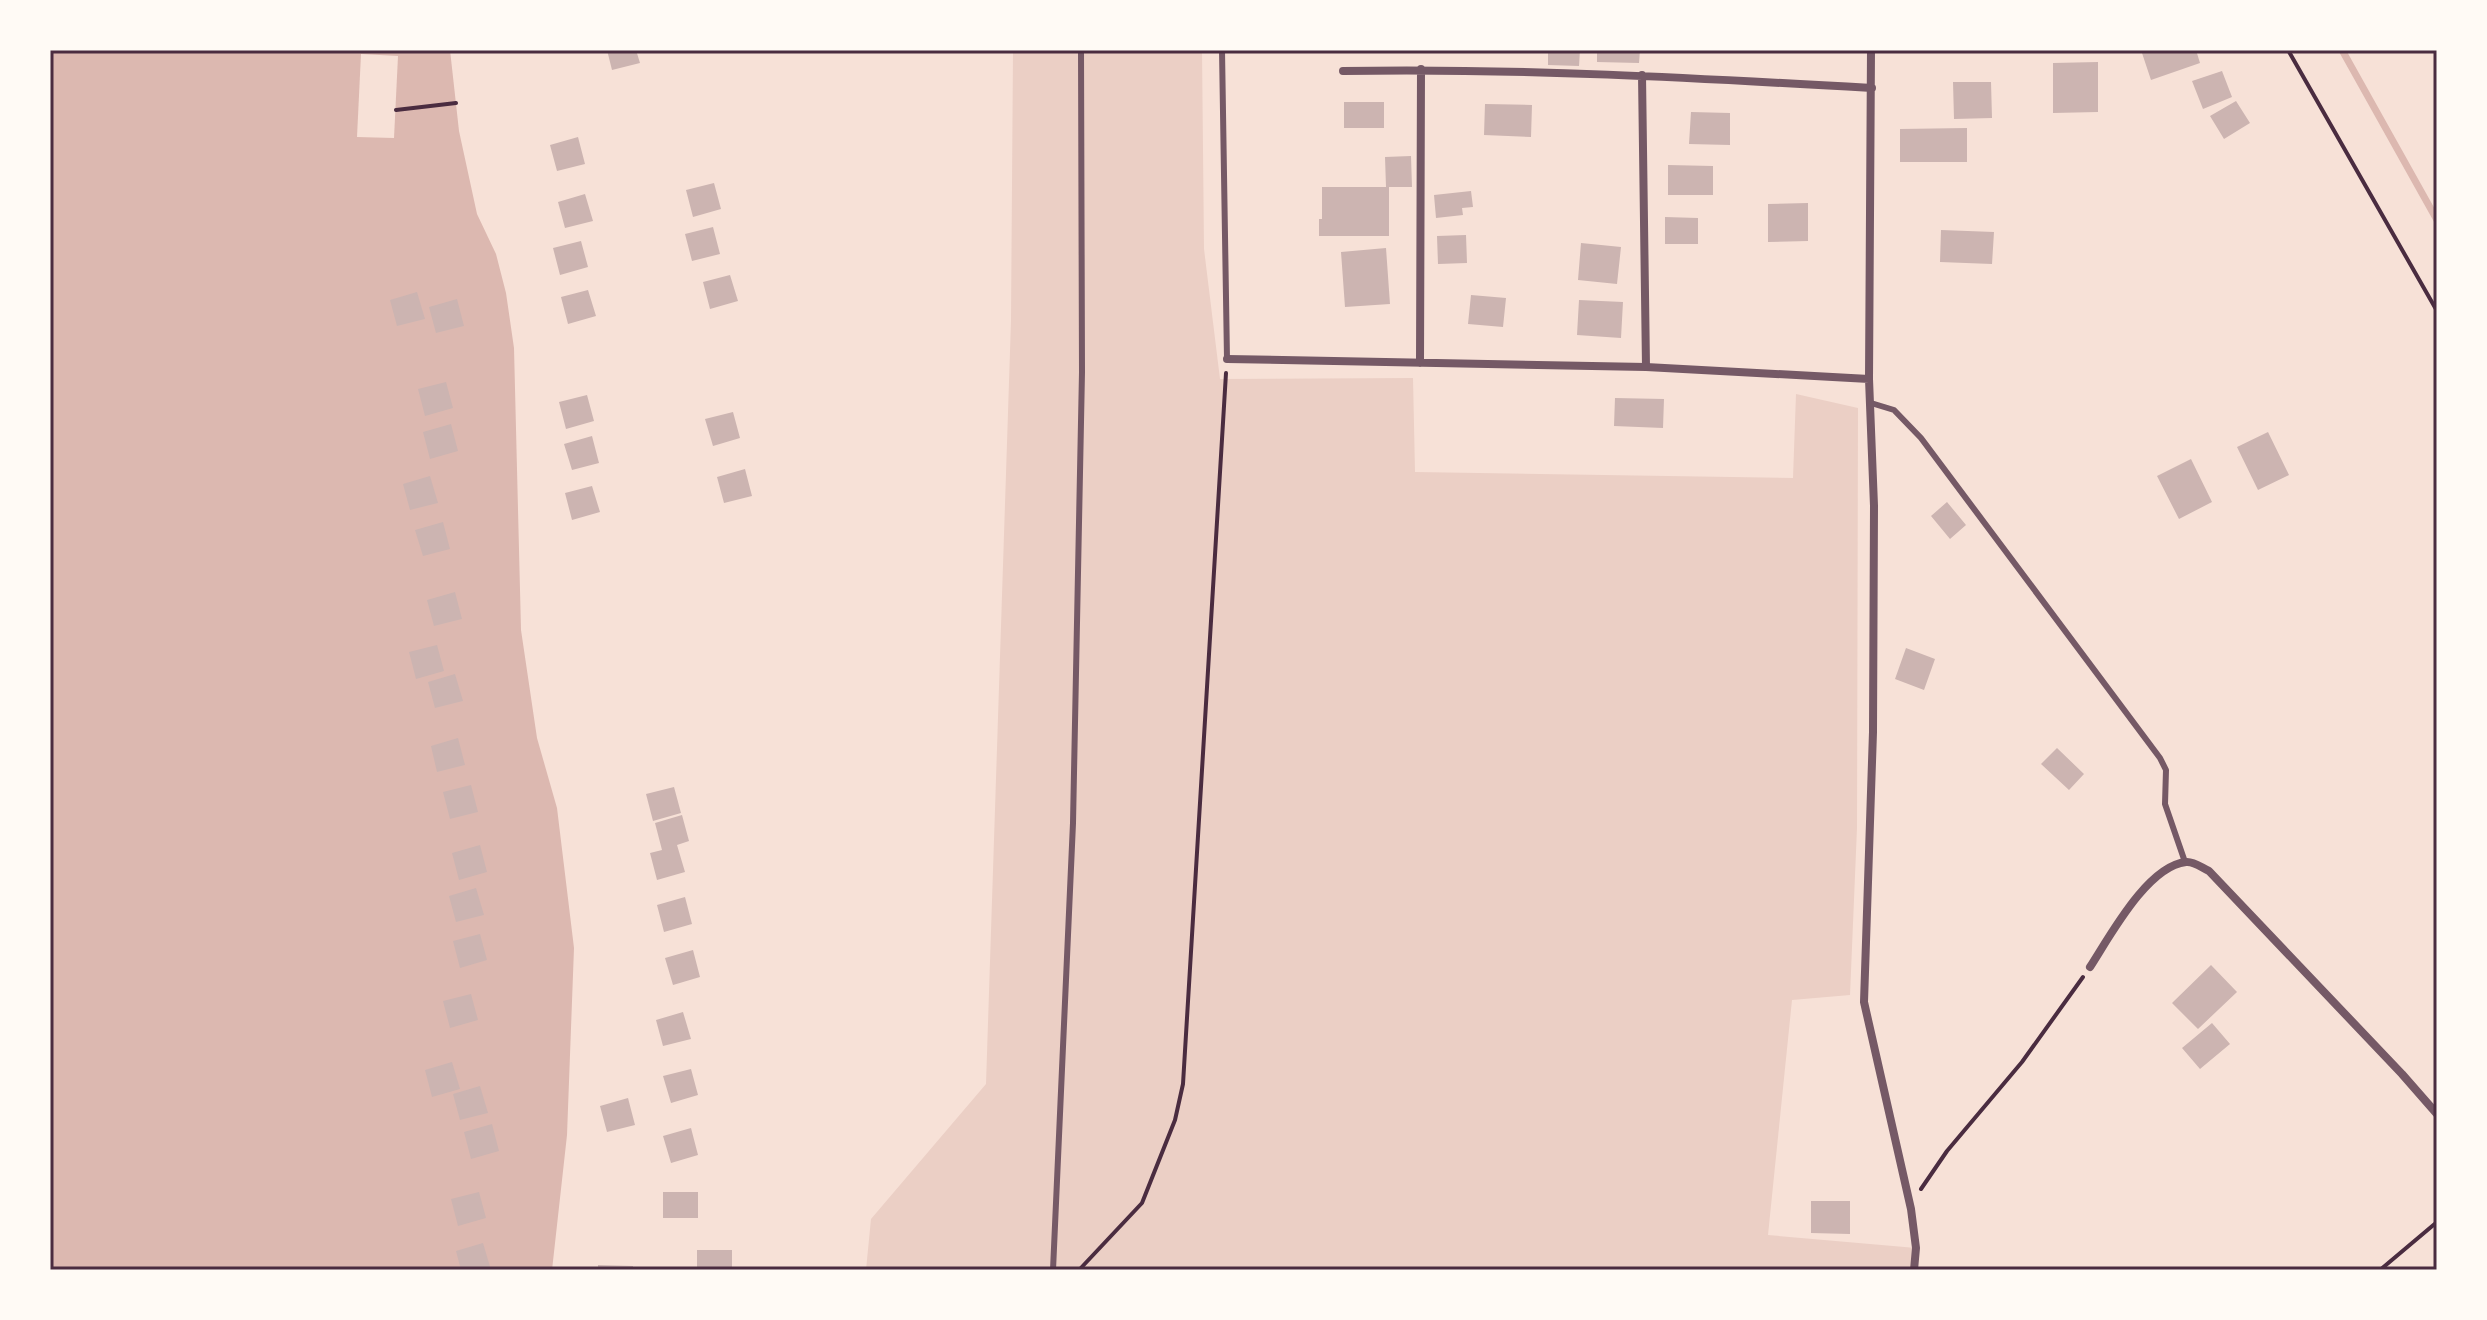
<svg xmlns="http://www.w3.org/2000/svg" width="2487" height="1320" viewBox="0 0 2487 1320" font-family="'IBM Plex Sans',sans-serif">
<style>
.green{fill:#ebcfc5}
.water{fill:#dcb8b0}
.pier{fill:#f7e1d7}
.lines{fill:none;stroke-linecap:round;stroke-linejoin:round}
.stream{stroke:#dcb8b0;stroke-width:7}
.building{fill:#ccb4b1}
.path{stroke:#4a2c40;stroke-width:4}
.service{stroke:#755966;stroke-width:6}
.minor{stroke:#755966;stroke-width:8}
.neatline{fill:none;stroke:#4a2c40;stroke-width:3}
</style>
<rect width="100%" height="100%" fill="#f7e1d7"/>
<path class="green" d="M1013 50H1202L1204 249 1220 379 1413 378 1415 472 1793 478 1796 394 1858 408 1857 828 1850 995 1792 1000 1768 1235 1916 1248 1912 1270H866L871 1219 986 1084 1011 321Z"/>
<path class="water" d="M50 50H450L459 131 477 214 496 254 506 293 514 348 521 630 537 738 557 808 574 948 567 1135 552 1270H50Z"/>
<path class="pier" d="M361 54 398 56 394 138 357 137Z"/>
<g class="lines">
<path class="stream" d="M2342 50 2437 220"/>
</g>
<path class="building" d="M607 50H636L640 63 612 70Z
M1548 50H1580L1579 66 1548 65Z
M1597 50H1640L1639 63 1597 62Z
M2141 50H2196L2200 63 2151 80Z
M2098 62V112L2053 113V63Z
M2222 71 2232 97 2203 109 2192 81Z
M1953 82H1991L1992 118 1954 119Z
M2236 101 2250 123 2224 139 2210 116Z
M1344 102H1384V128H1344Z
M1485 104 1532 105 1531 137 1484 135Z
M1691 112 1730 113V145L1689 144Z
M1967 128V162H1900V129Z
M578 137 585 164 557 171 550 145Z
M1411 156 1412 187H1389V236H1319V219H1322V187H1386L1385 157Z
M1668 165 1713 166V195H1668Z
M714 183 721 209 693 217 686 190Z
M1471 191 1473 207 1462 208 1463 215 1436 218 1434 195Z
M585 194 593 221 565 228 558 202Z
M1808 203V241L1768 242V204Z
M1665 217 1698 218V244H1665Z
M713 227 720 254 692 261 685 234Z
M1941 230 1994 232 1992 264 1940 262Z
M1466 235 1467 263 1438 264 1437 236Z
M581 241 588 267 560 275 553 248Z
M1581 243 1621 247 1617 284 1578 280Z
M1386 248 1390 304 1345 307 1341 252Z
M730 275 738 301 710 309 703 282Z
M588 290 596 316 568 324 561 297Z
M417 292 425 319 397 326 390 300Z
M1471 295 1506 298 1503 327 1468 324Z
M457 299 464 326 436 333 429 307Z
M1579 300 1623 302 1621 338 1577 335Z
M446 382 453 408 425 416 418 389Z
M587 395 594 421 566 429 559 402Z
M1615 398 1664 399 1663 428 1614 426Z
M733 412 740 438 713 446 705 419Z
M451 424 458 451 430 459 423 432Z
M2268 432 2289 475 2258 490 2237 447Z
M592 436 599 463 572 470 564 444Z
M2191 459 2212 502 2179 519 2157 476Z
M745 469 752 496 724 503 717 477Z
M430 476 438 503 410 510 403 484Z
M592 486 600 512 572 520 565 493Z
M1947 502 1966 525 1950 539 1931 516Z
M443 522 450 549 423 556 415 530Z
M455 592 462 619 434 626 427 600Z
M437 645 444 671 416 679 409 652Z
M1906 648 1935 659 1924 690 1895 679Z
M455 674 463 701 435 708 428 682Z
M458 738 465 765 437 772 431 746Z
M2057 748 2084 774 2069 790 2041 764Z
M471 785 478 812 450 819 443 792Z
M674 787 681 813 653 821 646 794Z
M682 815 689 841 677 845 685 872 657 880 650 853 662 850 655 823Z
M480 845 487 872 459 880 452 853Z
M476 888 484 915 456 922 449 896Z
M685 897 692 924 664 932 657 905Z
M480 934 487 960 460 968 453 941Z
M693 950 700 977 673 985 665 958Z
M2211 965 2237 992 2198 1029 2172 1003Z
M471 994 478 1020 450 1028 443 1001Z
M683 1012 691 1039 663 1046 656 1020Z
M2212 1023 2230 1044 2200 1069 2182 1048Z
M452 1062 460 1089 432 1097 425 1070Z
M691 1069 698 1095 671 1103 663 1076Z
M480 1086 488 1113 460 1120 453 1094Z
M628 1098 635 1125 607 1132 600 1106Z
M492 1124 499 1151 471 1159 464 1132Z
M691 1128 698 1155 671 1163 663 1136Z
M479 1192 486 1218 458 1226 451 1199Z
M663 1192H698V1218H663Z
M1811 1201H1850V1234L1811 1233Z
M483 1243 491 1270H461L456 1251Z
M697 1250H732V1270H697Z
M598 1265 633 1266V1270H598Z"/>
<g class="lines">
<path class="path" d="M2288 50 2437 311
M396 110 456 103
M1921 1189 1947 1151 2022 1062 2083 977
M1079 1270 1142 1203 1175 1120 1183 1084 1226 373
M2380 1270 2437 1222"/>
<path class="service" d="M1222 50 1227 359
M1871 403 1894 410 1921 438 2160 758 2166 770 2165 804 2185 862
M1053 1270 1073 823 1082 372 1081 50"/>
<path class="minor" d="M1871 50 1869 379 1874 506 1873 732 1864 1002 1911 1209 1916 1248 1914 1270
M1343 71C1519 68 1696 78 1872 88
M1642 75 1646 367
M1227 359 1646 367 1869 379
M1420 363 1421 69
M2090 967C2109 938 2147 866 2186 862 2194 861 2202 868 2209 871L2402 1074 2437 1114"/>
</g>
<rect width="2487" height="1320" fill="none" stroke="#fffaf5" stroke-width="104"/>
<rect x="52" y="52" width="2383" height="1216" class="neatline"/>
</svg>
